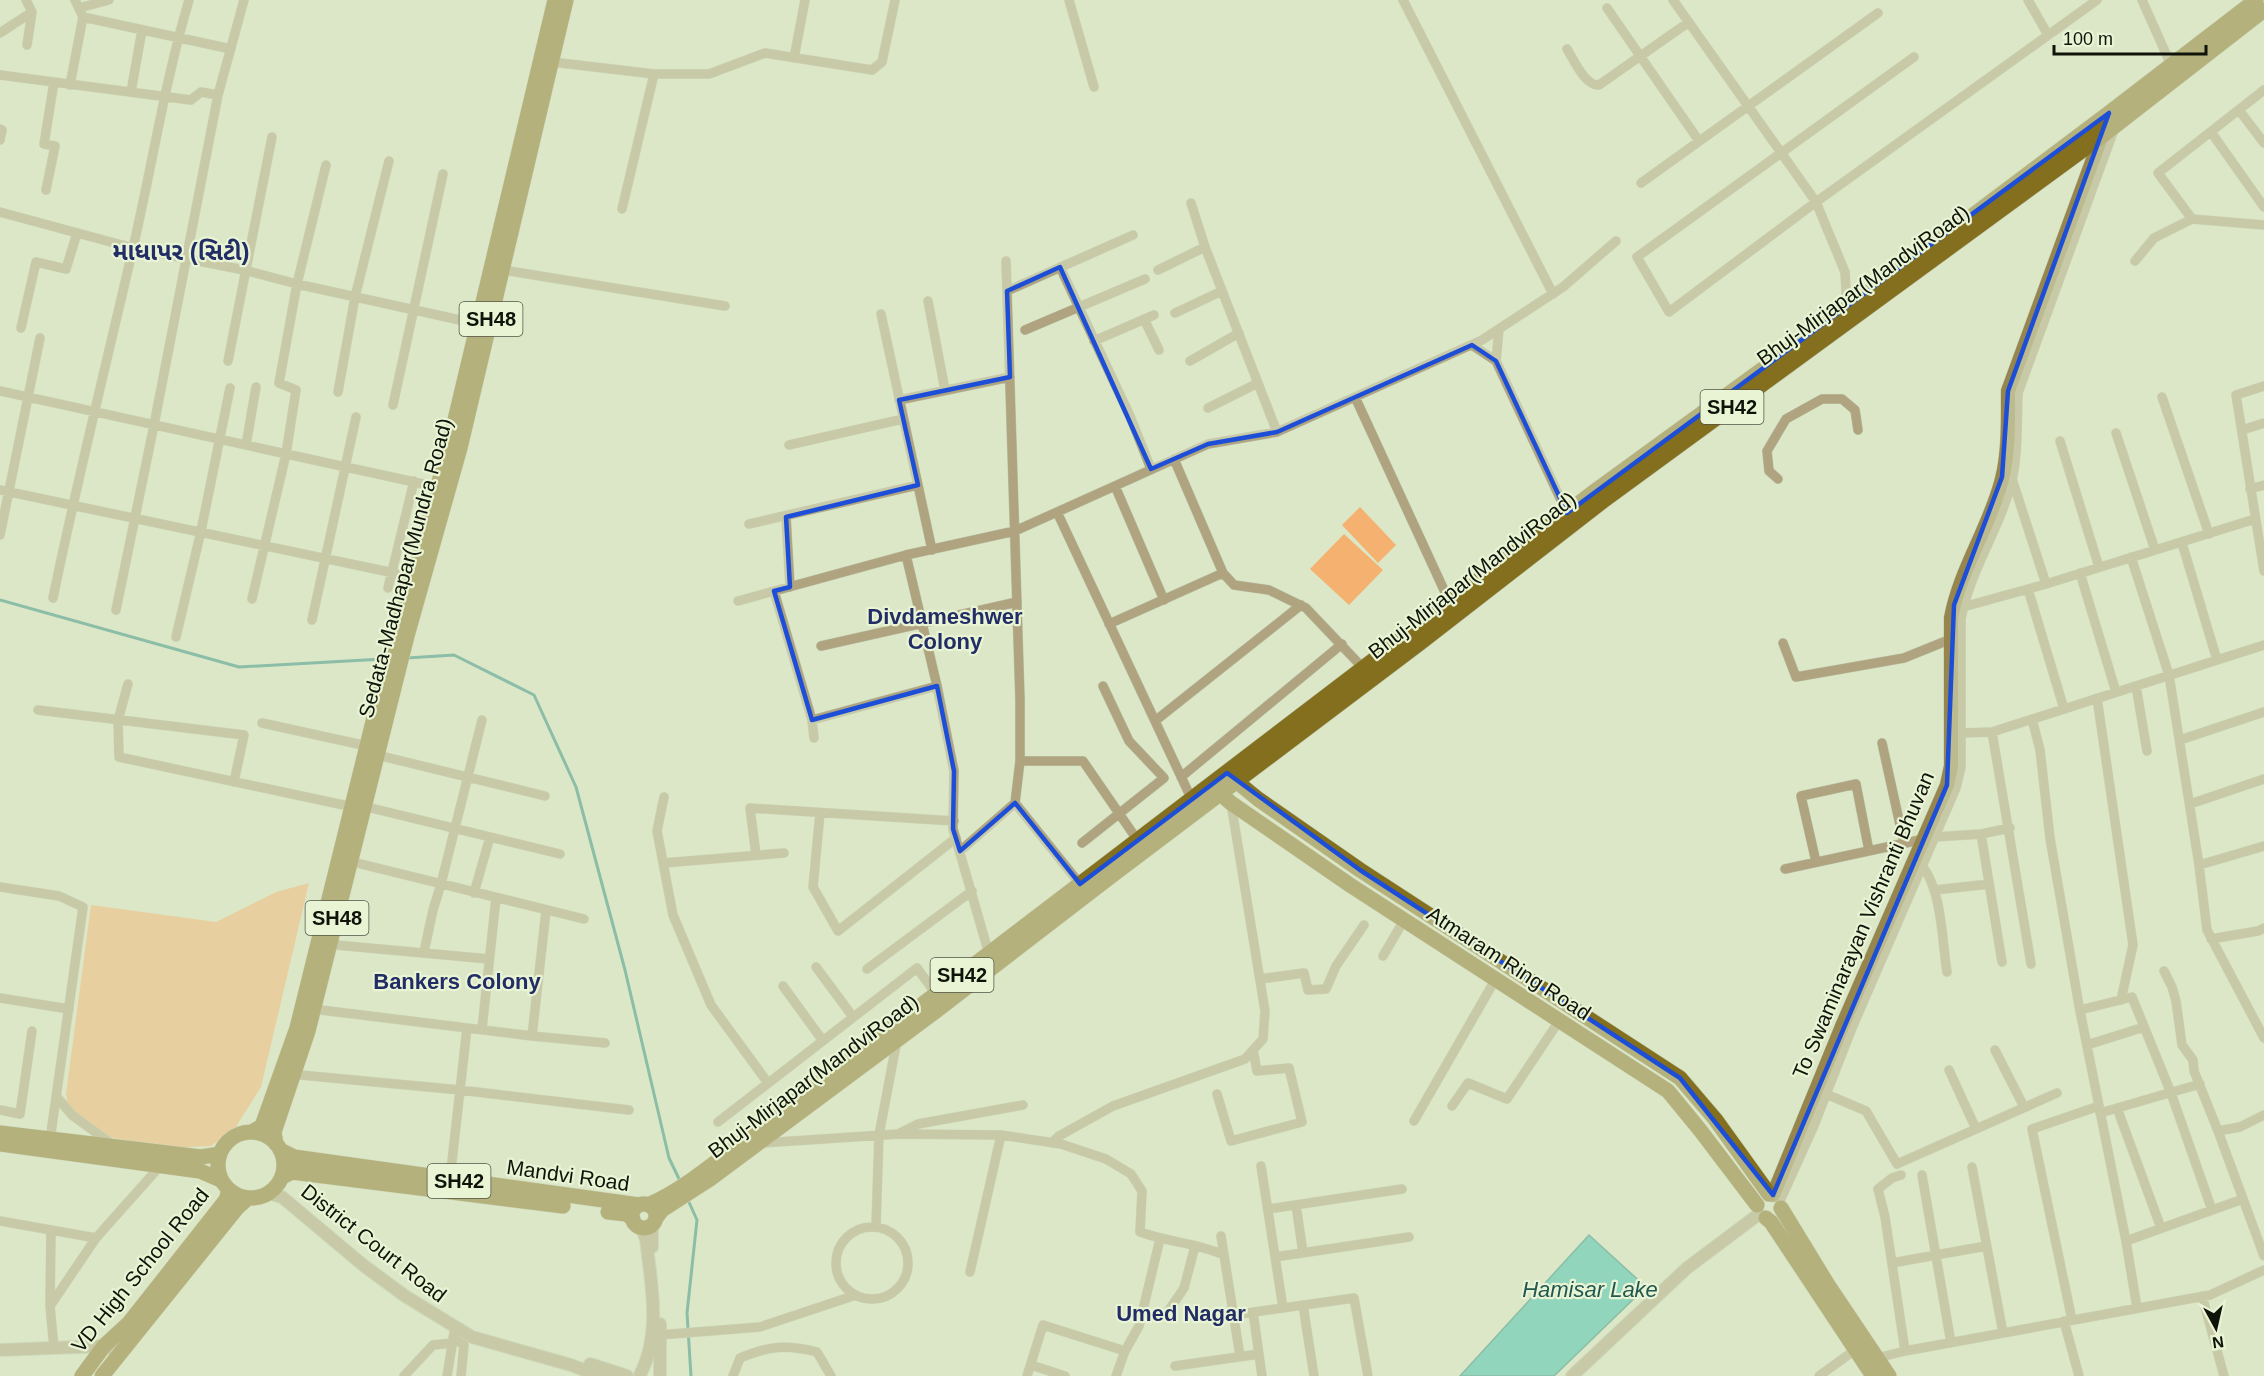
<svg xmlns="http://www.w3.org/2000/svg" width="2264" height="1376" viewBox="0 0 2264 1376" font-family="Helvetica,'Noto Sans Gujarati',sans-serif">
<style>
.green{fill:#f4b16f}
.water{fill:#35bead;stroke:#2a8b7c;stroke-width:1.5}
.lines{fill:none;stroke-linecap:round;stroke-linejoin:round}
.stream{stroke:#2a8b7c;stroke-width:3}
.minor-casing{stroke:#bbc5a9;stroke-width:10}
.tertiary-casing{stroke:#bbc5a9;stroke-width:14}
.secondary-casing{stroke:#bbc5a9;stroke-width:15}
.primary-casing{stroke:#bbc5a9;stroke-width:16}
.minor{stroke:#afa47f;stroke-width:9}
.tertiary{stroke:#afa47f;stroke-width:12}
.secondary{stroke:#96854c;stroke-width:14}
.primary{stroke:#846f1f;stroke-width:15}
.marked{fill:none;stroke:#1d4ed8;stroke-width:4.5;stroke-linejoin:round}
.labels{text-anchor:middle;dominant-baseline:central;stroke-width:4.5;stroke-linejoin:round;paint-order:stroke}
.shield{fill:#e9f4d5;stroke:#515646;stroke-width:1.5}
.shield-label{font-size:20px;font-weight:bold;fill:#101309}
.street-label{font-size:21px;fill:#101309;stroke:#e9f4d5}
.neighbourhood-label{font-size:22px;font-weight:bold;fill:#222d65;stroke:#e9f4d5}
.water-label{font-size:22px;font-style:italic;fill:#215850;stroke:#e9f4d5}
.quarter-label{font-size:24px;font-weight:bold;fill:#222d65;stroke:#e9f4d5}
</style>
<rect width="100%" height="100%" fill="#dce7c8"/>
<path class="green" d="M1360 507 1396 545 1378 563 1342 525Z
M1344 534 1383 570 1349 605 1310 569Z
M309 883 261 1087 234 1130 211 1146 164 1148 109 1137 69 1111 66 1094 91 905 216 922 276 892Z"/>
<path class="water" d="M1589 1235 1646 1287 1554 1376H1460Z"/>
<g class="lines">
<path class="stream" d="M0 600 239 667 383 659
M407 658 454 655 534 695 576 787 625 970 669 1158 681 1183
M688 1200 697 1220 687 1313 691 1376"/>
<defs>
<path id="minor" d="M26 0 32 12 27 45
M1069 0 1094 87
M1403 0 1553 294
M1673 0 1816 202 1845 272 1847 308
M2028 0 2048 35
M2142 0 2171 65
M79 8 109 0
M1607 8 1699 141
M83 17 231 49
M0 33 32 12
M1567 49C1574 60 1585 86 1599 85L1689 22
M1914 57 1637 257 1669 312 1816 202 2097 0
M794 58 805 0
M552 62 654 74H709L765 53 872 70 882 62 895 0
M0 75 191 100 201 92 218 95
M70 85 83 17 75 0
M131 92 142 30
M2239 110 2264 143
M0 129 2 130 0 140
M2211 132 2264 207
M1641 183 1878 13
M46 190 55 146 44 144 54 82
M1191 203 1205 247 1277 432
M622 209 654 74
M0 212 133 248 244 270 297 284 478 324
M2192 219 2158 173 2264 90
M1006 261 1020 700V761L1015 803 1080 884
M2135 261 2154 238 2192 219 2264 225
M1060 267 1130 416 1151 469
M503 270 725 306
M1158 270 1205 247
M1007 291 1133 235
M928 301 945 390
M1175 313 1222 291
M881 314 932 550
M1144 319 1159 350
M21 328 36 262 66 269 77 233
M1499 329 1496 361 1567 513
M1025 330 1145 279
M1094 341 1154 315
M1472 345 1496 361
M228 361 272 137
M1190 361 1239 333
M2264 386 2236 395 2264 571
M0 391 437 487
M338 392 355 297 389 161
M1355 397 1450 603
M2162 397 2209 534
M899 400 1010 377
M393 405 443 174
M1208 408 1258 383
M2242 430 2264 423
M2116 433 2155 550
M2060 441 2099 567
M246 445 256 387
M789 445 903 419
M1174 459 1223 573 1234 585 1269 590 1306 608 1364 669
M1778 479 1769 471 1767 451 1786 419 1822 399H1842L1855 410 1858 430
M2012 479 2046 584
M1115 486 1164 600
M2250 489 2264 485
M0 490 413 577
M1057 512 1192 800
M786 517 790 587
M749 524 918 485
M0 535 40 338
M2182 543 2217 660
M906 555 937 686 954 771 953 829 989 954
M2131 557 2169 675 2199 865 2207 930 2264 1038
M2080 573 2116 692
M388 588 414 481
M2028 589 2064 709
M774 591 812 720 814 738
M53 598C77 481 106 365 133 248 152 166 165 81 189 0
M252 599 286 454 296 390 279 383 297 284 326 165
M738 601 906 555 1015 531 1208 444 1277 432 1482 340 1563 287 1616 241
M1963 607 2046 584 2255 519
M116 610 154 425 218 95 244 0
M312 620 356 417
M1109 624 1223 573
M176 637 201 531 230 388
M1783 643 1796 677 1904 658 1951 639
M821 646 1017 602
M128 684 118 720 119 757 353 807
M2136 686 2147 751
M2097 698 2133 945 2121 1000
M38 710 244 735 234 782
M2032 719 2040 750 2050 838 2079 1006 2126 1241 2137 1308
M812 720 937 686
M1155 721 1301 605
M262 723 367 746
M1992 732 2031 964
M1961 733 1992 732 2264 645
M2180 740 2264 712
M1882 743 1904 843
M373 754 545 796
M1020 761H1083L1138 841
M1181 777 1342 644
M664 797 657 831 673 915 711 1005 768 1083
M2190 804 2264 779
M371 808 560 854
M820 813 813 887 838 931 956 838
M1981 834 2002 962
M1935 837 1981 834 2010 828
M1082 843 1164 778 1129 741 1103 686
M960 851 1015 803
M756 855 750 808 954 821
M1816 862 1801 796 1856 784 1869 851
M357 863 584 919
M663 863 784 853
M2199 865 2264 846
M1923 867C1942 892 1942 941 1947 972
M1785 869 1924 839
M0 887 59 896 83 907 50 1140
M1935 890 1989 884
M474 893 490 837
M2211 939 2258 931 2264 928
M325 944 489 959
M424 952 433 910 441 884 482 720
M1383 956 1404 920
M816 967 853 1017
M867 969 972 891
M2164 971 2172 987 2176 1001 2182 1045 2193 1060 2194 1071 2218 1131 2264 1256
M1260 979 1304 973 1308 990 1326 989 1336 966 1364 925
M783 986 823 1041
M0 998 69 1009
M321 1010 532 1036 605 1043
M2080 1010 2132 997 2171 1093 2212 1210
M482 1029 496 898
M532 1036 546 911
M2087 1045 2144 1027
M1995 1050 2024 1107
M1949 1070 1976 1129
M290 1074 460 1090 629 1110
M1217 1094 1231 1141 1302 1122 1289 1068 1257 1071 1253 1050
M1826 1094 1866 1111 1897 1164 2057 1093
M56 1096 72 1115 113 1145
M1452 1106 1468 1083 1507 1099 1559 1021
M2117 1108 2161 1228
M0 1110 20 1114 32 1031
M2100 1113 2200 1084
M1414 1121 1495 980
M718 1122 917 968 936 994
M2218 1131 2240 1127 2264 1115
M900 1133 918 1124 1023 1105
M761 1143 898 1134 1001 1135 1061 1144 1106 1159 1131 1174 1142 1191 1140 1232C1167 1242 1198 1243 1224 1255
M1052 1143 1059 1136 1113 1106 1245 1059 1263 1039 1265 1011 1231 803
M1261 1166 1283 1308
M1972 1167 2003 1333
M451 1170 467 1028
M1901 1175 1892 1178 1878 1189 1885 1217 1905 1351
M1922 1175 1951 1343
M1780 1201 1813 1128 1852 1028 1956 788 1961 767V619C1970 570 2000 529 2012 481 2018 453 2017 422 2018 393L2115 127
M1296 1205 1303 1253
M1268 1209 1402 1189
M0 1221 96 1238
M876 1226 879 1135 897 1040
M836 1263a36 36 0 1 1 72 0a36 36 0 1 1-72 0Z
M51 1230 50 1306 54 1348
M1221 1236 1240 1356
M2126 1241 2243 1199
M1275 1257 1409 1237
M1892 1263 1986 1246
M970 1272 1001 1135
M2202 1296 2224 1376
M1303 1305 1314 1376
M50 1306 96 1238 161 1165
M1169 1310 1184 1288 1195 1246
M1253 1312 1262 1376
M1233 1315 1354 1298 1368 1376
M2072 1320 2032 1129 2099 1106
M2064 1321 2079 1376
M659 1335 760 1327 856 1295
M453 1338 464 1345 461 1376
M1877 1358 1905 1351 2210 1295 2264 1270
M1031 1365 1065 1376
M1175 1366 1259 1354
M404 1376 433 1345 452 1343
M447 1376 455 1327
M733 1376 740 1358C769 1346 786 1344 817 1352L831 1376
M1027 1376 1043 1325 1125 1351
M1116 1376 1125 1351 1139 1326 1160 1239
M1819 1376 1855 1350"/>
<path id="tertiary" d="M268 1193 282 1197 363 1265 405 1296 472 1337 571 1365 600 1376
M652 1225V1247
M660 1324V1374
M0 1350 104 1346 122 1352
M590 1364 627 1376
M640 1375C662 1333 651 1284 646 1239L641 1227
M1572 1376 1687 1268 1759 1214"/>
<path id="secondary" d="M1773 1195 1843 1024 1947 785 1951 766V618C1960 569 1990 527 2002 479 2009 451 2008 420 2008 391L2103 132"/>
<path id="primary" d="M1231 777 1258 799 1360 870 1680 1078 1715 1119 1769 1194
M1215 789 1231 803 1350 885 1668 1091 1700 1130 1757 1205
M252 1132 262 1126 297 1028 395 633 410 590 449 445 555 0
M218 1165a33 33 0 1 1 66 0a33 33 0 1 1-66 0Z
M0 1133 201 1157 220 1154
M0 1144 200 1171 221 1180
M276 1144 274 1132 308 1031 407 636 460 448 566 0
M280 1150 294 1157 639 1205
M282 1177 292 1172 563 1206
M632 1216a12 12 0 1 1 24 0a12 12 0 1 1-24 0Z
M648 1205C685 1189 719 1159 751 1135L1595 491 1936 243 2109 113 2256 0
M1781 1208 1828 1285 1889 1376
M608 1212 626 1214 633 1219
M656 1218 662 1210 710 1179 936 1011 1110 877 1420 643 1603 501 2102 136 2264 10
M1766 1218 1771 1222 1873 1376
M82 1376 104 1346 129 1323 226 1200 229 1190
M102 1376 237 1208 248 1198"/>
</defs>
<use href="#minor" class="minor-casing"/>
<use href="#tertiary" class="tertiary-casing"/>
<use href="#secondary" class="secondary-casing"/>
<use href="#primary" class="primary-casing"/>
<use href="#minor" class="minor"/>
<use href="#tertiary" class="tertiary"/>
<use href="#secondary" class="secondary"/>
<use href="#primary" class="primary"/>
</g>
<path d="M0 0H2264V1376H0ZM2109 113 2008 391 2002 477 1954 605 1947 785 1773 1195 1680 1078 1360 870 1227 773 1080 884 1015 803 960 851 953 829 954 771 937 686 812 720 774 591 790 587 786 517 918 485 899 400 1010 377 1007 291 1060 267 1151 469 1208 444 1277 432 1472 345 1496 361 1567 513Z" fill="#dce7c8" fill-opacity=".55" fill-rule="evenodd"/>
<path class="marked" d="M2109 113 2008 391 2002 477 1954 605 1947 785 1773 1195 1680 1078 1360 870 1227 773 1080 884 1015 803 960 851 953 829 954 771 937 686 812 720 774 591 790 587 786 517 918 485 899 400 1010 377 1007 291 1060 267 1151 469 1208 444 1277 432 1472 345 1496 361 1567 513Z"/>
<g class="labels">
<g class="shield">
<rect x="459.5" y="302" width="63" height="34" rx="4.5"/>
<rect x="1700.5" y="390" width="63" height="34" rx="4.5"/>
<rect x="305.5" y="901" width="63" height="34" rx="4.5"/>
<rect x="930.5" y="958" width="63" height="34" rx="4.5"/>
<rect x="427.5" y="1164" width="63" height="34" rx="4.5"/>
</g>
<g class="shield-label">
<text x="491" y="319">SH48</text>
<text x="1732" y="407">SH42</text>
<text x="337" y="918">SH48</text>
<text x="962" y="975">SH42</text>
<text x="459" y="1181">SH42</text>
</g>
<g class="street-label">
<text transform="translate(1863 285) rotate(-36)">Bhuj-Mirjapar(MandviRoad)</text>
<text transform="translate(405 568) rotate(-75)">Sedata-Madhapar(Mundra Road)</text>
<text transform="translate(1472 575) rotate(-38)">Bhuj-Mirjapar(MandviRoad)</text>
<text transform="translate(1863 925) rotate(-67)">To Swaminarayan Vishranti Bhuvan</text>
<text transform="translate(1509 963) rotate(33)">Atmaram Ring Road</text>
<text transform="translate(813 1076) rotate(-37)">Bhuj-Mirjapar(MandviRoad)</text>
<text transform="translate(568 1175) rotate(8)">Mandvi Road</text>
<text transform="translate(374 1243) rotate(38)">District Court Road</text>
<text transform="translate(140 1270) rotate(-51)">VD High School Road</text>
</g>
<g class="neighbourhood-label">
<text x="945" y="616">Divdameshwer<tspan x="945" dy="25">Colony</tspan></text>
<text x="457" y="981">Bankers Colony</text>
<text x="1181" y="1313">Umed Nagar</text>
</g>
<g class="water-label">
<text x="1590" y="1289">Hamisar Lake</text>
</g>
<g class="quarter-label">
<text x="181" y="251">માધાપર (સિટી)</text>
</g>
</g>
<g transform="translate(2216 1328) rotate(172)" stroke="#e9f4d5" stroke-width="4.5" paint-order="stroke">
<path d="M0-4.5L10 22L0 15L-10 22Z" fill="#101309"/>
<text y="-9" font-size="16" font-weight="bold" text-anchor="middle" fill="#101309">N</text>
</g>
<path d="M2054 45v9h152v-9" fill="none" stroke="#101309" stroke-width="3"/>
<text x="2063" y="45" font-size="18" fill="#101309" stroke="#e9f4d5" stroke-width="4.5" paint-order="stroke">100 m</text>
</svg>
